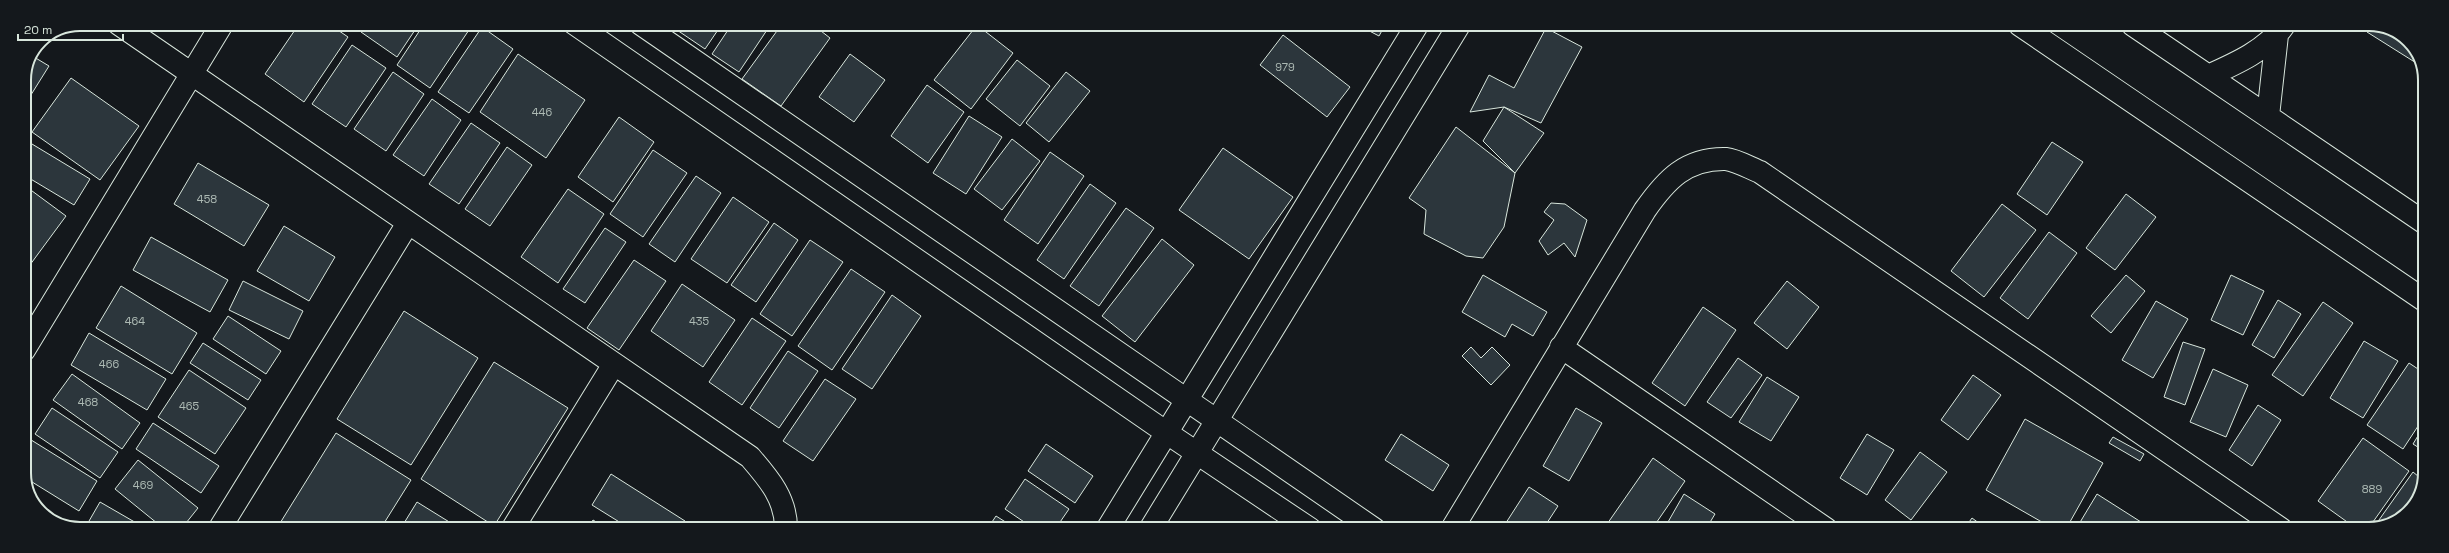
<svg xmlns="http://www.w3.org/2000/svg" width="2449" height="553" viewBox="0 0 2449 553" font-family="'Space Grotesk',sans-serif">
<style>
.building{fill:#2c363c;stroke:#d8e6dc}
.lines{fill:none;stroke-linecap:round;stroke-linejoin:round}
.minor-casing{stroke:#d8e6dc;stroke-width:24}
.minor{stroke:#14181c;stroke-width:22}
.labels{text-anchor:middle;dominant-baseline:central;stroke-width:3;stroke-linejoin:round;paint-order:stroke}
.number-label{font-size:11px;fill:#adbab4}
.rim{fill:none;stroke:#d8e6dc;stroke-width:2}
</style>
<rect width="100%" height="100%" fill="#14181c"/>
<path class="building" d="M299 24H329L348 37 304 102 265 74Z
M366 24H419L397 57 361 32Z
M424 24H473L430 88 397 65Z
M676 24H722L705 49 674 28Z
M732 24H771L739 72 712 54Z
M782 24H812L830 38 781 106 742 79Z
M977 25 1013 53 971 109 934 80Z
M1358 25H1385L1379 36Z
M2371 25H2380L2411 43 2421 66 2367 32Z
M482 27 513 49 469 113 438 92Z
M1546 28 1582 47 1541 123 1504 107 1470 112 1489 75 1514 88Z
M1283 35 1350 87 1327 117 1260 65Z
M352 45 386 68 346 127 312 104Z
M518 54 585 100 546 158 480 112Z
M850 54 885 80 854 122 819 97Z
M34 57 49 66 24 106V80Z
M1017 60 1050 86 1020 126 986 99Z
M393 72 424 94 386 151 354 129Z
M1066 72 1090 91 1049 142 1026 123Z
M71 78 139 126 100 180 32 132Z
M927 85 964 112 928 163 891 136Z
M432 99 461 120 424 176 393 155Z
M1504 107 1544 133 1515 173 1483 141Z
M969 116 1002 137 966 194 933 173Z
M619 117 654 142 613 202 578 177Z
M471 123 500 143 459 204 429 184Z
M1456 127 1515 173 1504 227 1483 258 1466 256 1424 234 1426 210 1409 198Z
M1012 139 1040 161 1002 210 974 189Z
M27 141 90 179 74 205 24 175V145Z
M2052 142 2083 162 2047 215 2017 194Z
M507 147 532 165 490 226 465 209Z
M1223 148 1293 197 1249 259 1179 210Z
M653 150 687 173 643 237 610 214Z
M1050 152 1084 176 1038 244 1004 220Z
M198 163 269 205 244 246 174 204Z
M696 176 721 193 675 262 649 244Z
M1090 184 1116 203 1064 279 1037 260Z
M24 185 66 216 24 273Z
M568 189 604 214 558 283 521 257Z
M2126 194 2156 217 2115 270 2086 248Z
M733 197 769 222 727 283 691 259Z
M1551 203 1565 204 1587 220 1575 257 1564 243 1548 255 1539 241 1554 220 1544 212Z
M2002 204 2036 230 1984 297 1951 271Z
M1126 208 1154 228 1099 306 1070 286Z
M774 223 798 240 756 302 731 285Z
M284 226 335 257 309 301 257 271Z
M605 228 626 242 585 303 563 289Z
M2049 232 2077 253 2028 319 2000 298Z
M151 237 228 280 210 312 133 270Z
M1162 239 1194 265 1135 342 1102 316Z
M810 240 843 262 792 336 760 314Z
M634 260 666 281 619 350 587 328Z
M851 269 885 292 832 370 798 346Z
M1483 275 1547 312 1533 336 1512 324 1505 337 1462 312Z
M2126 275 2145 291 2111 333 2091 316Z
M2231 275 2264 291 2243 335 2211 320Z
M243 281 303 311 289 339 229 310Z
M1787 281 1819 307 1787 349 1754 323Z
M682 284 735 320 703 367 651 331Z
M121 286 197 333 172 374 96 328Z
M892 295 921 316 872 389 842 369Z
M2278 300 2301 314 2274 358 2252 345Z
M2156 301 2188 319 2153 378 2122 360Z
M2323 302 2353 323 2303 396 2272 375Z
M1703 307 1736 330 1685 406 1652 383Z
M404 311 478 358 411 465 337 419Z
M228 316 281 351 266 374 213 339Z
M752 318 786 341 742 405 709 382Z
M89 333 166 379 147 410 71 365Z
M2364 341 2398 361 2363 418 2330 398Z
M2183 342 2205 349 2185 405 2164 397Z
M203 343 261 380 248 400 190 363Z
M1471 347 1481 358 1492 347 1510 365 1491 385 1462 356Z
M788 351 818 371 779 428 750 408Z
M1738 358 1762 375 1731 418 1707 402Z
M494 362 568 408 494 526 421 479Z
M2409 363 2424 373V417L2403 449 2367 425Z
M2213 369 2248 385 2226 437 2190 422Z
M189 370 246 408 215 454 158 417Z
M72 374 140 423 122 449 53 400Z
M1973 375 2001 395 1968 440 1941 420Z
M1767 377 1799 397 1771 441 1739 422Z
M825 379 856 399 813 461 783 441Z
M2258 405 2281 420 2252 466 2229 450Z
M52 408 118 452 100 478 35 434Z
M1576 408 1602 423 1569 481 1543 466Z
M2025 419 2103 463 2066 529H2054L1986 490Z
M153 423 219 466 201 493 136 449Z
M2424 426V451L2413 444Z
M336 433 411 480 381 528H277Z
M1401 434 1449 465 1433 491 1385 460Z
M1867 434 1894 450 1867 495 1840 478Z
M2113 437 2144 454 2140 461 2109 443Z
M28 438 97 481 79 511 24 477V443Z
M2363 438 2409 471 2368 529H2357L2318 501Z
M1046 444 1093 476 1075 503 1028 471Z
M1920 452 1947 472 1911 520 1885 500Z
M1653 458 1685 481 1652 529H1608L1605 527Z
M138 460 198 508 182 528H163L115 489Z
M2413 472 2424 481V484L2406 515 2374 527Z
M611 474 685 521 681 528H629L592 505Z
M1025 479 1069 509 1056 528H1033L1005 509Z
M1529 487 1558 506 1543 529H1502Z
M1684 494 1715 514 1706 529H1664Z
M2097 494 2152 529H2076Z
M100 502 145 528H85Z
M417 502 459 528H401Z
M996 516 1015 528H988Z
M1972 518 1987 529H1964Z
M593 520 606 528H588Z
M694 524 701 528H692Z
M1729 524 1734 529H1725Z"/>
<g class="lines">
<defs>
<path id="minor" d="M119 24 750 457C768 478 786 498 786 528
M575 24 1167 433 1310 529
M641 24 1374 529
M2020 25 2424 300
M2133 25 2425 223
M2208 76C2235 64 2267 50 2284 25
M2268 116 2277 35
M1561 347 1826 529
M24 350 222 24
M220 528 408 223
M513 528 614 364
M1108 528 1417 25
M1151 528 1459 25
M1452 529 1645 210C1666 180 1686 158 1726 159 1736 160 1750 168 1760 172L2281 529"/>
</defs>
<use href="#minor" class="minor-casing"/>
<use href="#minor" class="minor"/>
</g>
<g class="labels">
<g class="number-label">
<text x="1285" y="67">979</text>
<text x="542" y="112">446</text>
<text x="207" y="199">458</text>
<text x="135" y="321">464</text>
<text x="699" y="321">435</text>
<text x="109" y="364">466</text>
<text x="88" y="402">468</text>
<text x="189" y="406">465</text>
<text x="143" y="485">469</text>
<text x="2372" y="489">889</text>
</g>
</g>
<path d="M0 0H2449V553H0ZM80 31H2369A49 49 0 0 1 2418 80V473A49 49 0 0 1 2369 522H80A49 49 0 0 1 31 473V80A49 49 0 0 1 80 31Z" fill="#14181c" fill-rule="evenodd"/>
<path class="rim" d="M80 31H2369A49 49 0 0 1 2418 80V473A49 49 0 0 1 2369 522H80A49 49 0 0 1 31 473V80A49 49 0 0 1 80 31Z"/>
<path d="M18 34v6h105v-6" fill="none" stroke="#d8e6dc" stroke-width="2"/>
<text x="24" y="34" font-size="12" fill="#d8e6dc" stroke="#14181c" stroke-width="3" paint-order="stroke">20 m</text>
</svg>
